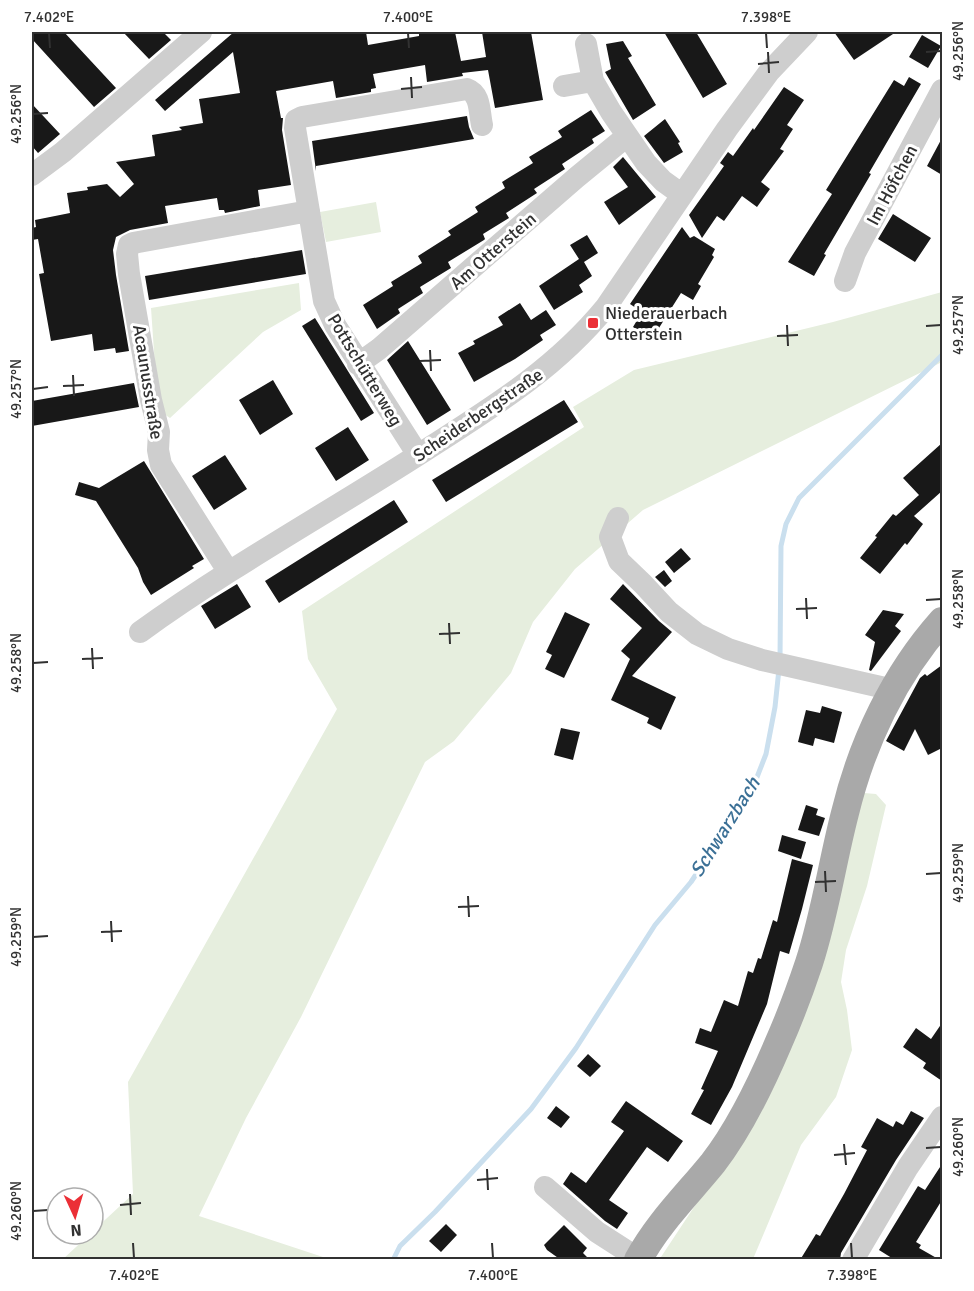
<svg xmlns="http://www.w3.org/2000/svg" width="974" height="1291" viewBox="0 0 974 1291" font-family="Signika,sans-serif">
<style>
.green{fill:#e6eede}
.lines{fill:none;stroke-linecap:round;stroke-linejoin:round}
.stream{stroke:#cadfee;stroke-width:5}
.building{fill:#181818}
.minor{stroke:#cecece;stroke-width:22}
.major{stroke:#a9a9a9;stroke-width:28}
.ticks{fill:none;stroke:#313131;stroke-width:2}
.poi-dot{fill:#eb2f36;stroke:#fff;stroke-width:2}
.labels{text-anchor:middle;dominant-baseline:central;stroke-width:6;stroke-linejoin:round;paint-order:stroke}
.street-label{font-size:18px;fill:#313131;stroke:#fff}
.poi-label{font-size:18px;fill:#313131;stroke:#fff;text-anchor:start}
.water-label{font-size:20px;font-style:italic;fill:#3b7096;stroke:#fff}
.neatline{fill:none;stroke:#313131;stroke-width:2}
.ticks-label{font-size:15px;text-anchor:middle;fill:#313131}
</style>
<rect width="100%" height="100%" fill="#fff"/>
<path class="green" d="M376 202 381 232 326 242 320 212Z
M299 283 301 310 263 332 170 418 158 410 151 308Z
M942 292V362L643 510 575 569 533 622 511 673 454 741 425 762 301 1017 246 1118 199 1216 329 1259 62 1260 90 1234H93V1231L133 1194 128 1082 337 709 308 659 302 611 584 427 573 407 634 370 833 322Z
M864 793 876 794 886 805 867 886 846 950 841 982 847 1010 852 1050 836 1097 801 1145 753 1259 659 1260 735 1145Z"/>
<g class="lines">
<path class="stream" d="M780 659 781 546 786 524 799 498 942 355
M393 1260 400 1246 435 1212 531 1109 576 1048 655 925 691 882 752 790 766 754 775 707 779 669"/>
</g>
<path class="building" d="M32 32H64L116 88 94 107 32 39Z
M123 32H163L171 40 149 59Z
M234 32H366L368 45 419 36V32H455L461 61 486 57 482 32H531L543 100 495 108 488 70 462 73 463 76 427 82 425 65 373 74 376 88 371 89V92L336 98 333 81 276 91 281 118H283L282 130 291 185 258 190 260 206 225 213 224 210H219L217 198 165 206 168 223 130 230 116 237 113 250 116 275 129 351 116 353 115 348 94 351 92 334 51 341 39 274 44 273 38 239 32 240V228L36 227 35 220 70 213 67 193 88 190 87 187 107 184 120 197 134 184 116 162 155 156 152 135 182 130 179 127 203 123 199 99 240 93 233 52 165 111 155 100Z
M664 32H696L727 84 703 98Z
M834 32H896L854 60Z
M922 35 941 46 928 68 909 57Z
M623 41 632 56 628 58 656 105 633 120 605 72 611 69 606 44Z
M909 77 921 84 869 173 871 174 824 254 826 255 814 276 788 262 832 194 826 190 894 80 904 86Z
M784 87 804 100 787 125 793 129 780 149 784 151 761 182 770 189 757 207 742 196 724 221 717 216 702 238 689 215 724 166 720 163 728 152 733 156 753 128 754 130Z
M32 104 60 134 38 153 32 146Z
M591 110 605 131 592 139 594 143 562 164 565 169 534 189 537 193 506 213 509 218 483 234 485 239 484 240 448 262 451 268 420 287 423 293 398 309 400 313 377 329 363 305 393 286 391 282 422 263 418 256 451 235 448 231 478 212 475 207 505 188 502 182 533 163 529 157 562 137 558 131Z
M467 116 469 127 474 139 316 166V171L312 141Z
M665 119 680 142 678 143 683 152 664 163 644 136Z
M942 138V175L927 166Z
M623 157 656 197 619 225 604 202 628 187 613 167Z
M893 214 931 238 915 262 878 239Z
M682 227 690 238 694 236 715 249 712 255 714 257 698 284 701 286 693 300 681 293 652 339 633 327 642 312 630 304Z
M587 235 598 253 584 262 592 276 579 285 583 292 554 310 539 286 579 259 570 245Z
M302 250 306 274 149 300 145 276Z
M520 303 531 320 546 310 556 325 540 335 543 340 515 359 474 382 458 353 475 344 473 341 503 325 498 317Z
M315 318 374 413 361 421 302 326Z
M408 341 451 410 427 425 387 360Z
M273 380 293 414 260 435 239 400Z
M134 383 139 407 32 426V401Z
M564 400 578 422 446 502 432 480Z
M348 427 369 460 336 481 315 448Z
M942 443V491L914 516 923 524 907 545 905 543 880 574 860 558 877 537 875 536 893 514 896 516 919 495 903 478Z
M225 455 247 489 214 510 192 476Z
M144 461 204 559 192 566 194 568 151 595 143 582 138 568 96 501 75 495 79 482 99 488Z
M394 500 408 522 279 603 265 581Z
M681 548 691 559 674 573 665 562Z
M664 570 672 581 665 587 655 577Z
M237 584 251 607 215 629 201 606Z
M623 584 659 621 672 632 632 676 676 697 661 730 647 723 649 718 611 700 630 659 621 651 642 628 610 599Z
M883 610 904 614 895 626 901 631 871 671 869 670 875 642 865 635Z
M565 612 590 624 564 678 545 669 552 655 546 652Z
M942 665V748L928 755 915 729 904 751 886 741 920 678 925 674 927 676Z
M822 706 842 712 834 743 815 738 813 746 798 742 806 710 820 713Z
M561 728 580 732 573 760 554 755Z
M806 805 818 809 816 815 825 818 819 836 798 830Z
M782 835 806 842 801 859 778 851Z
M792 859 813 865 802 909 789 954 780 951 767 1004 732 1087 711 1125 691 1114 704 1090 701 1089 718 1051 695 1043 700 1028 711 1032 724 1000 738 1006 748 971 753 973 758 958 761 959 773 920 777 922Z
M942 1023V1081L923 1068 926 1063 903 1047 916 1028 931 1039Z
M588 1054 601 1066 590 1077 577 1066Z
M626 1101 683 1141 668 1162 647 1147 609 1200 628 1213 617 1229 605 1221 563 1184 571 1172 586 1183 624 1131 611 1122Z
M556 1106 570 1117 561 1128 547 1118Z
M911 1111 924 1118 896 1160 841 1253 840 1260H800L816 1234 820 1236 844 1194 867 1150 861 1147 877 1118 893 1127 896 1121 903 1125Z
M942 1164V1200L916 1242 921 1245 919 1248 940 1260H895L879 1250 918 1186 925 1190Z
M446 1224 457 1235 441 1252 429 1241Z
M564 1225 587 1248 583 1253 590 1260H561L547 1250 544 1245Z"/>
<g class="lines">
<path class="minor" d="M586 44 593 81 611 112 646 163 663 181 681 194
M564 86 593 81
M32 175 63 152 201 32
M845 281 855 253 942 90
M358 364 379 349 577 177 627 136
M418 455 335 325 324 301 295 128 296 120 302 117 467 89C481 94 479 112 482 125
M618 518 610 537 619 561 643 584 669 612 697 634 728 649 762 660 894 690
M228 571 161 465 158 450 159 432 151 400 129 274 127 254 129 245 133 243 309 211
M140 632C234 564 335 509 432 446 496 405 557 367 606 307L727 129 769 72 807 32
M545 1187 597 1232 625 1250 634 1260
M853 1260 908 1167 942 1117"/>
<path class="major" d="M638 1260C658 1223 687 1195 713 1163 740 1128 761 1084 778 1044 790 1017 800 990 809 963 825 914 832 863 845 813 862 743 894 675 942 621"/>
</g>
<path class="ticks" d="M49 33 50 48M408 33 409 48M766 33 767 48M768 52 769 73M926 52 941 51M758 64 779 62M411 77 412 98M401 89 422 87M33 114 48 113M787 325 788 346M926 326 941 325M777 336 798 335M430 350 431 371M420 361 441 360M73 375 74 396M63 386 84 385M33 389 48 387M806 598 807 619M926 600 941 599M796 609 817 608M449 623 450 644M439 634 460 633M92 648 93 669M82 659 103 658M33 663 48 662M825 871 826 892M926 874 941 873M815 882 836 881M468 896 469 917M458 907 479 906M111 921 112 942M101 932 122 931M33 937 48 936M844 1144 846 1165M926 1148 941 1147M834 1155 855 1153M487 1169 488 1190M477 1180 498 1178M130 1194 131 1215M120 1205 141 1203M33 1211 48 1210M133 1243 134 1258M492 1243 493 1258M851 1243 852 1258"/>
<rect class="poi-dot" x="587" y="317" width="12" height="12" rx="3"/>
<g class="labels">
<g class="street-label">
<text transform="translate(892 185) rotate(-62)">Im Höfchen</text>
<text transform="translate(493 251) rotate(-41)">Am Otterstein</text>
<text transform="translate(365 370) rotate(59)">Pottschütterweg</text>
<text transform="translate(148 382) rotate(81)">Acaunusstraße</text>
<text transform="translate(478 415) rotate(-34)">Scheiderbergstraße</text>
</g>
<g class="poi-label">
<text x="605" y="313">Niederauerbach<tspan x="605" dy="21">Otterstein</tspan></text>
</g>
<g class="water-label">
<text transform="translate(725 827) rotate(-58)">Schwarzbach</text>
</g>
</g>
<rect width="974" height="1291" fill="none" stroke="#ffffff" stroke-width="66"/>
<g transform="translate(75 1216) rotate(176)"><circle r="28" fill="#ffffff" stroke="#adadad" stroke-width="1.5"/>
<path d="M0-4.5L10 22L0 15L-10 22Z" fill="#eb2f36"/>
<text y="-9" font-size="16" font-weight="bold" text-anchor="middle" fill="#313131">N</text>
</g>
<rect x="33" y="33" width="908" height="1225" class="neatline"/>
<g class="ticks-label">
<text x="49" y="22">7.402°E</text>
<text x="408" y="22">7.400°E</text>
<text x="766" y="22">7.398°E</text>
<text transform="translate(958 51) rotate(-90)" y="5">49.256°N</text>
<text transform="translate(16 114) rotate(-90)" y="5">49.256°N</text>
<text transform="translate(958 325) rotate(-90)" y="5">49.257°N</text>
<text transform="translate(16 389) rotate(-90)" y="5">49.257°N</text>
<text transform="translate(958 599) rotate(-90)" y="5">49.258°N</text>
<text transform="translate(16 663) rotate(-90)" y="5">49.258°N</text>
<text transform="translate(958 873) rotate(-90)" y="5">49.259°N</text>
<text transform="translate(16 937) rotate(-90)" y="5">49.259°N</text>
<text transform="translate(958 1147) rotate(-90)" y="5">49.260°N</text>
<text transform="translate(16 1211) rotate(-90)" y="5">49.260°N</text>
<text x="134" y="1280">7.402°E</text>
<text x="493" y="1280">7.400°E</text>
<text x="852" y="1280">7.398°E</text>
</g>
</svg>
